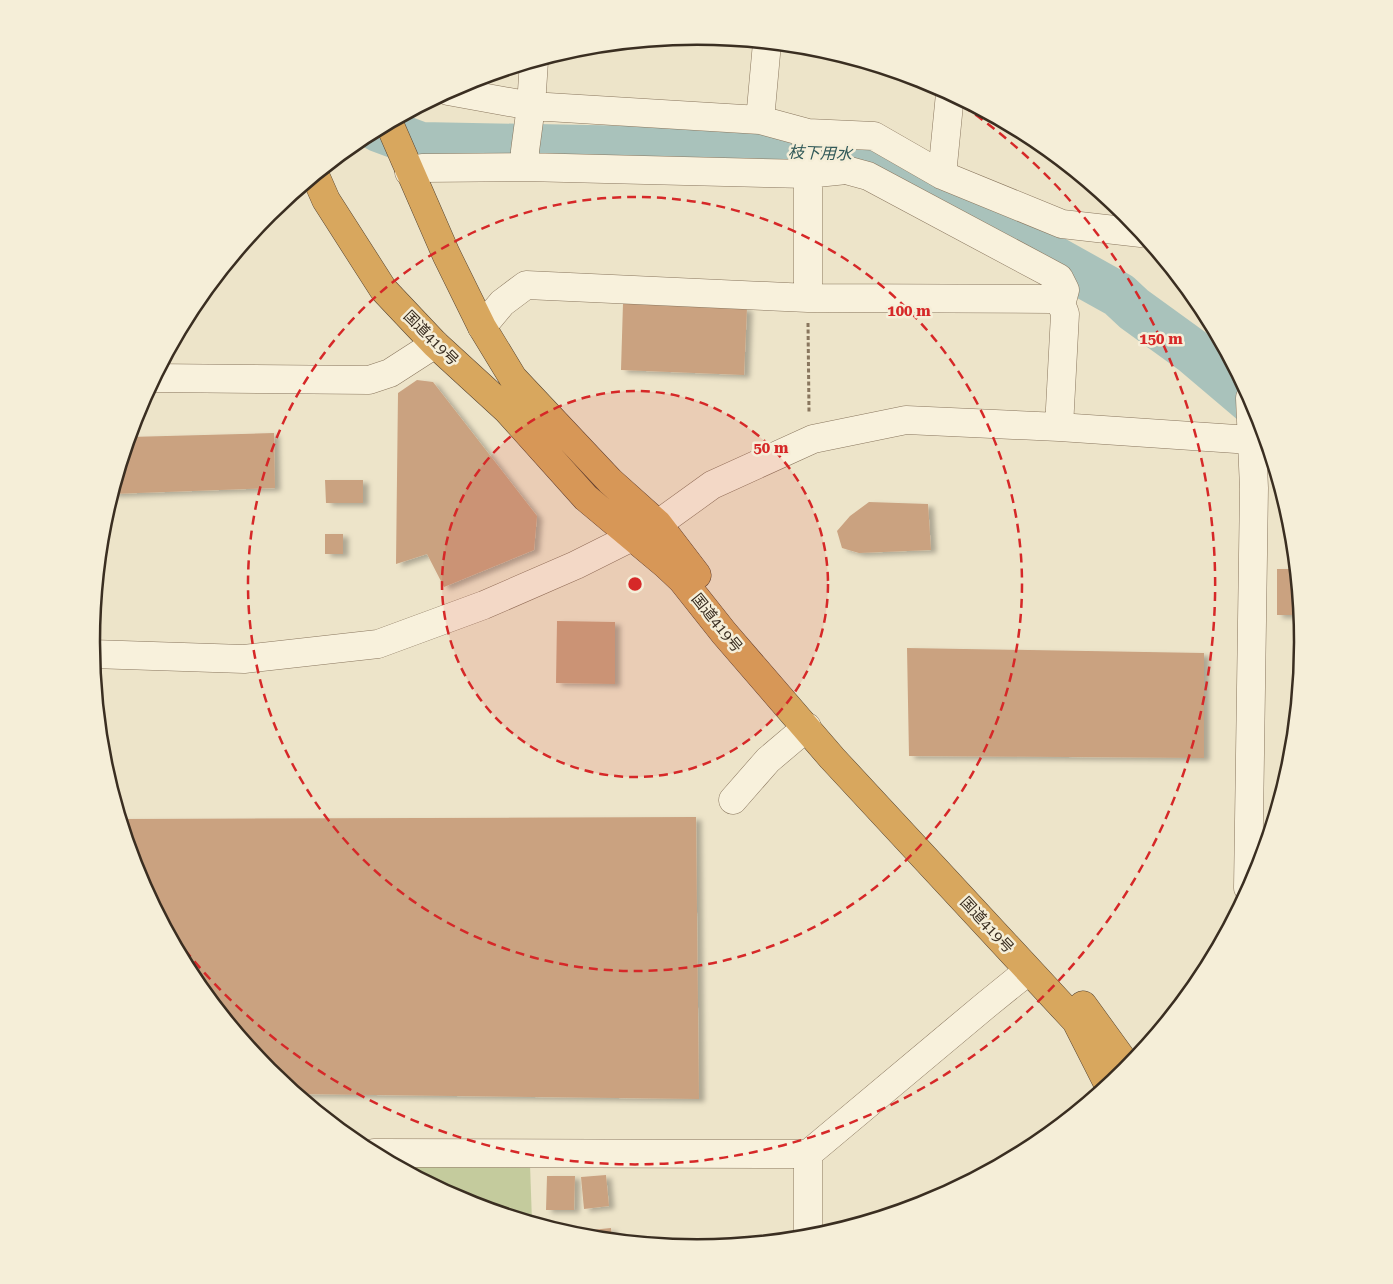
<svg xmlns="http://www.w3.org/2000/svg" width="1393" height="1284" viewBox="0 0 1393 1284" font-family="'Roboto Serif','Noto Sans JP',serif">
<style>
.farmland{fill:#e3ddb6}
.green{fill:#c4cb9d}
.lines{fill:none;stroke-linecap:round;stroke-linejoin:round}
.river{stroke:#a9c2bb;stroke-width:46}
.building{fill:#caa280;filter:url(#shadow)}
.minor-casing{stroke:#89765e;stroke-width:29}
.highway-casing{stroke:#574532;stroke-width:29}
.path{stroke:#89765e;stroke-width:3;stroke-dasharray:4 2.5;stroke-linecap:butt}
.minor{stroke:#f8f1dc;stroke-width:28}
.highway{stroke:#d8a75e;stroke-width:28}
.ring{fill:none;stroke:#d62828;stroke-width:2.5;stroke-dasharray:9 6}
.labels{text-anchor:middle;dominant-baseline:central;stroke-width:5;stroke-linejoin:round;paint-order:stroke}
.street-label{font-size:15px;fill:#3a2e21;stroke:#f5eed8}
.water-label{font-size:16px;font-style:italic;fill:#315958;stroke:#f5eed8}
.rim{fill:none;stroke:#3a2e21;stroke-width:2.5}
.centre{fill:#d62828;stroke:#f5eed8;stroke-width:2.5}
.ring-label{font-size:15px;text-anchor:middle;font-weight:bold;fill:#d62828;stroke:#f5eed8;stroke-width:5;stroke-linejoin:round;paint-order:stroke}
</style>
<defs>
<filter id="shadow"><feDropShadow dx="5.5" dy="3" stdDeviation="2.5" flood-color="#0004"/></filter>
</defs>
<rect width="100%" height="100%" fill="#ede4c9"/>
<path class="farmland" d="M1296 632H1301L1302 642 1296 706Z"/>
<path class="green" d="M389 1161 530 1164 532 1222 464 1202Z"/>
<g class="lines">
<path class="river" d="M378 129 421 145 858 153 873 158 1119 295 1134 309 1192 351 1251 401"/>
</g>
<path class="building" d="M623 303 747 308 744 375 621 370Z
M417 380 433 382 537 516 534 550 444 587 427 554 396 564 398 393Z
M274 433 275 488 111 494 129 437Z
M325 480H363V503H326Z
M869 502 928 504 931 550 859 553 842 548 837 531 850 516Z
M325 534H343V554H325Z
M1277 569H1295L1300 615H1277Z
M557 621 615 622V684L556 683Z
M907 648 1204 653V758L909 756Z
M696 817 699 1099 297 1094 268 1070 193 978 137 874 120 819Z
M606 1175 609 1206 584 1209 581 1177Z
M547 1176H575L574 1210H546Z
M611 1228 612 1239 591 1237V1230Z"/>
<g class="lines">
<defs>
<path id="minor" d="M448 91 531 106 760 120 808 133 874 136 942 175 1062 224 1141 233
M760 120 767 43
M525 167V151L531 106 534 61
M409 172 422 168 525 167 807 174 846 170 868 176 1059 278 1065 290 1061 305
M942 175 950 94
M808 298V163L806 140 808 133
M482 327 502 303 526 285 808 298 1052 299C1060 302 1063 306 1065 314L1059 427
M154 378 369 380 390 373 435 344
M92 654 244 659 378 644 484 605 576 565 658 524 712 485 813 439 906 420 1059 427 1251 440
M733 800 768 760 807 727
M1248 888 1254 488 1250 398
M374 1153 808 1154 986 1005 1028 971
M808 1154V1237"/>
<path id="highway" d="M389 123 446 254 482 327 513 378 610 481 658 524 697 575
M315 175 326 200 383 289 435 344 507 410 586 498 666 565 682 580 724 633 832 758 1076 1021 1108 1084
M1083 1005 1128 1067"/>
</defs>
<use href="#minor" class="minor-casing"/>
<use href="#highway" class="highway-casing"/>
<path class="path" d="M808 323 809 412"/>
<use href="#minor" class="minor"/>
<use href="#highway" class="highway"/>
</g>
<circle cx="635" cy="584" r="193" fill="#d62828" fill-opacity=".12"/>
<g class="ring">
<circle cx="635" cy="584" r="193"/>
<circle cx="635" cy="584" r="387"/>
<path d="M925 82A580 580 0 1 1 160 917"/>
</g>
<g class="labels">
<g class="street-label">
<text transform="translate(431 338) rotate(45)">国道419号</text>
<text transform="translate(717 623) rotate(51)">国道419号</text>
<text transform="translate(987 925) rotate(47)">国道419号</text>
</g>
<g class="water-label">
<text transform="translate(820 153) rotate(2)">枝下用水</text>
</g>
</g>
<path d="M0 0H1393V1284H0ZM100 642a597 597 0 1 1 1194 0a597 597 0 1 1-1194 0Z" fill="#f5eed8" fill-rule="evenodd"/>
<path class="rim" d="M100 642a597 597 0 1 1 1194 0a597 597 0 1 1-1194 0Z"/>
<circle cx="635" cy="584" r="8" class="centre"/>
<g class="ring-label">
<text x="909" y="316">100 m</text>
<text x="1161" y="344">150 m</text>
<text x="771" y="453">50 m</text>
</g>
</svg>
